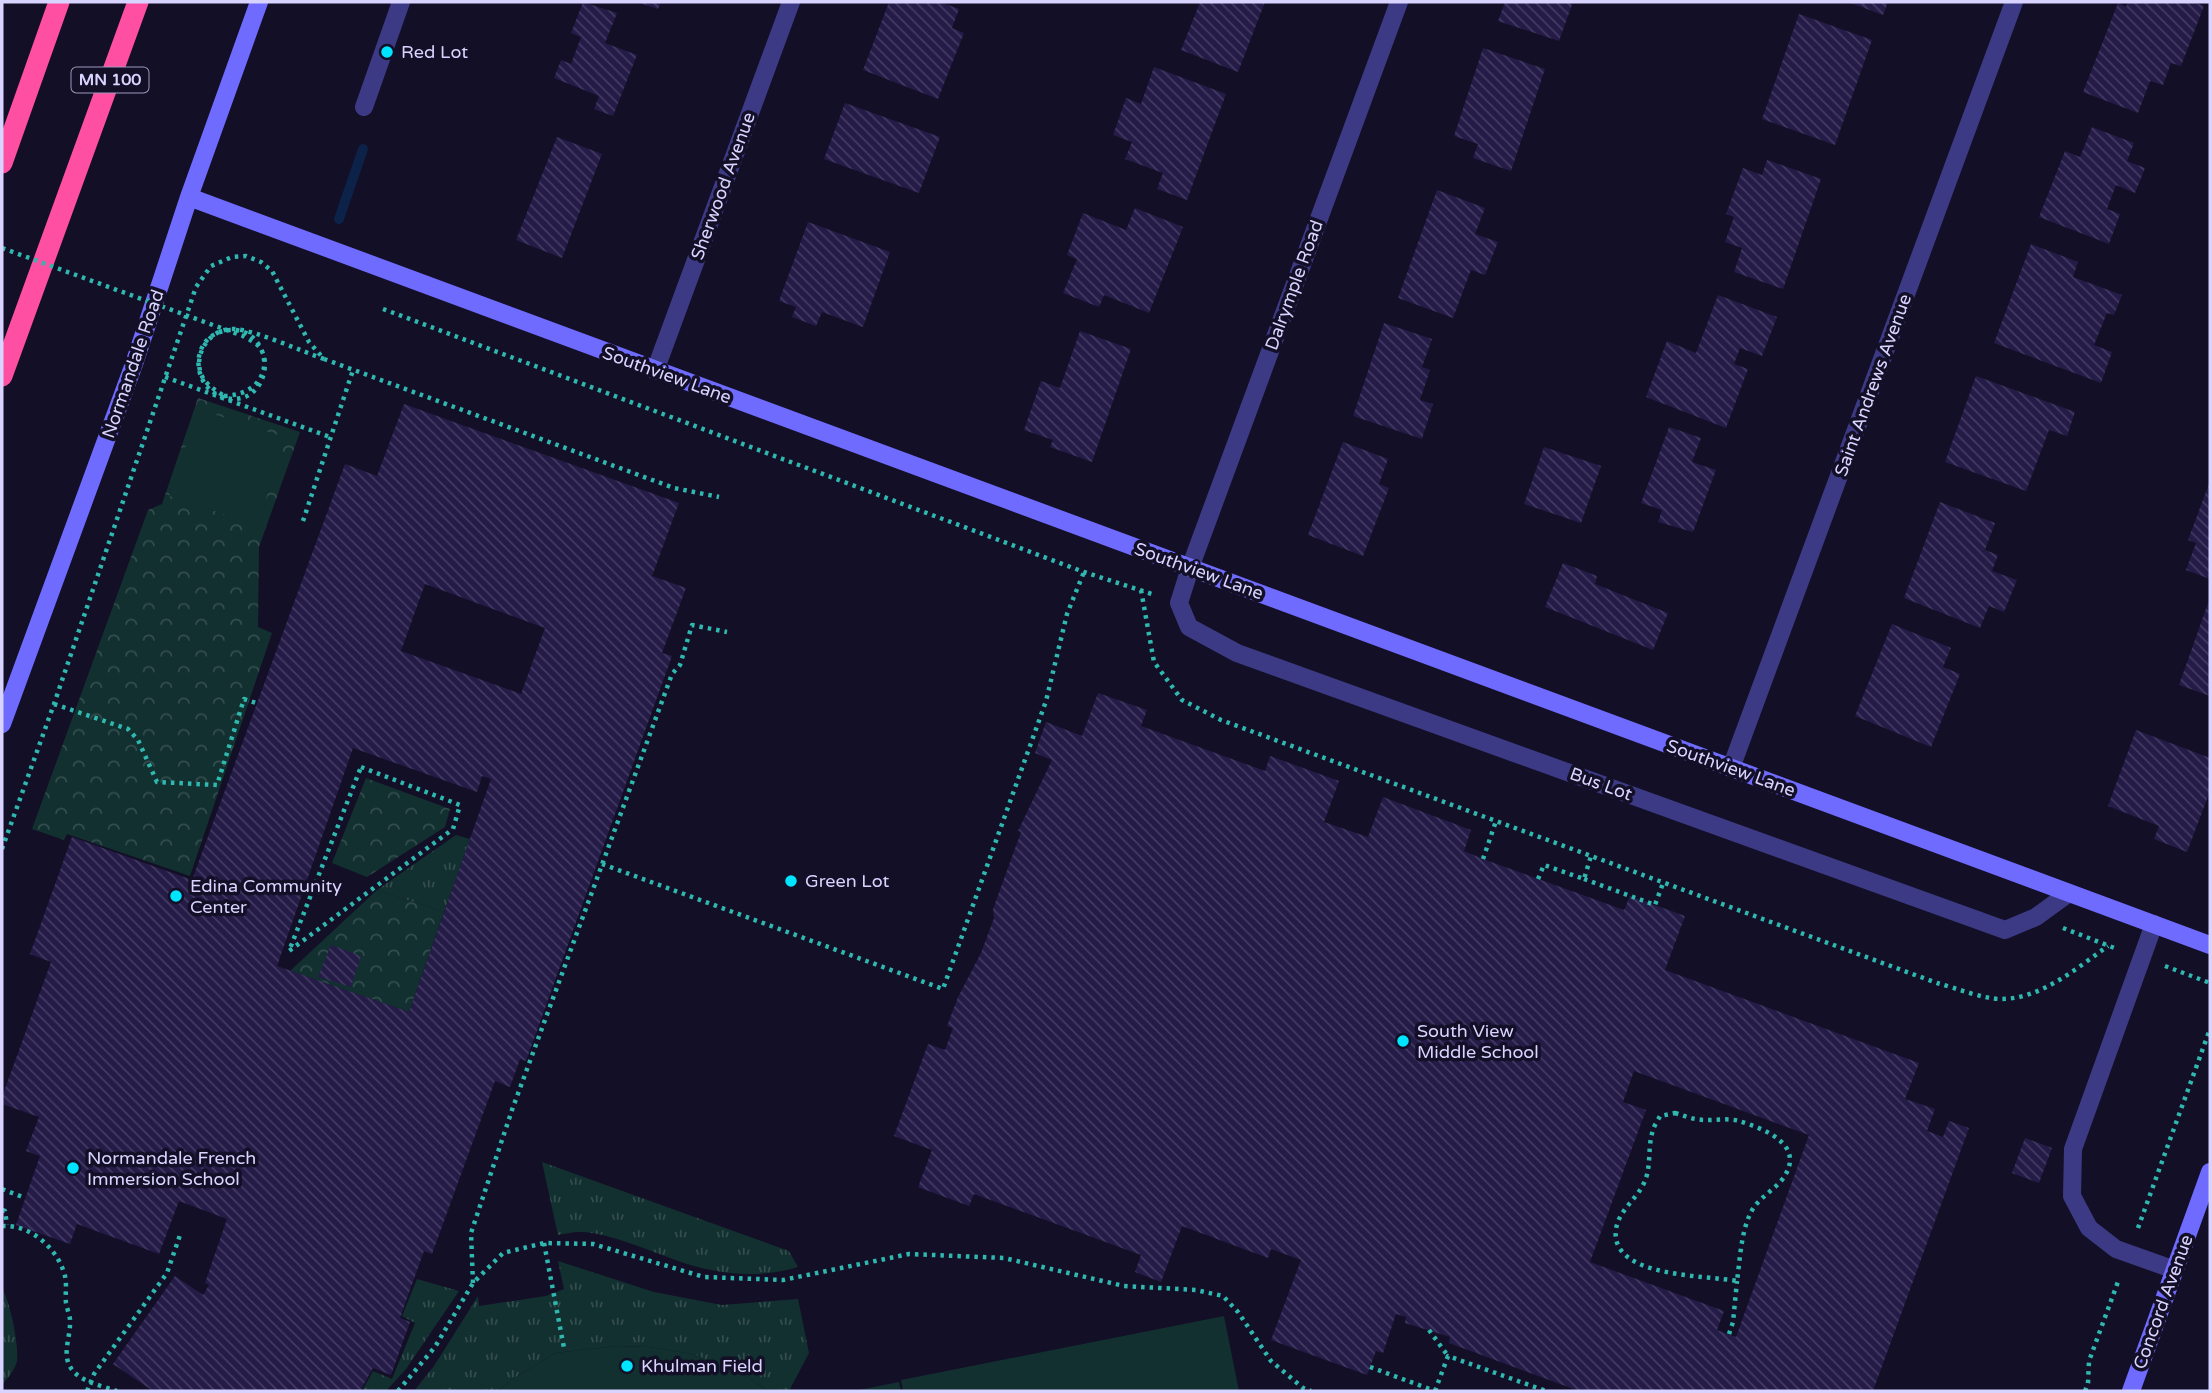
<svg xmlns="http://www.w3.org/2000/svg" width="2212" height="1393" viewBox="0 0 2212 1393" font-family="'Varela Round',sans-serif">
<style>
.grass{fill:url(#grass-tufts)}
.forest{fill:url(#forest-crowns)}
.pitch{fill:#12302f}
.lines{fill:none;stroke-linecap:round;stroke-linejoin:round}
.stream{stroke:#0c2248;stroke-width:10}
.building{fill:url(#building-back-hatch);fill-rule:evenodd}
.path{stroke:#2fb8b0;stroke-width:4.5;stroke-dasharray:3.5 5;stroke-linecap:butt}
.lane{stroke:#3d3a85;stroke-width:18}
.street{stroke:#3d3a85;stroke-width:18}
.secondary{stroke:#6f6bff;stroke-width:18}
.highway{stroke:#ff4fa3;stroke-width:21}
.path-bridge{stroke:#2fb8b0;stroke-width:4.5;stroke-dasharray:3.5 5;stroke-linecap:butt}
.poi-dot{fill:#00e5ff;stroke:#130f26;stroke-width:2.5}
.labels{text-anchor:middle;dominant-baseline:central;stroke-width:7;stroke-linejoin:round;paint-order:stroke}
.shield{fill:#130f26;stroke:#9e99be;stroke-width:2}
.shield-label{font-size:16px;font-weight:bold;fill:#d9d4ff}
.poi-label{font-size:18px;fill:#d9d4ff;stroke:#130f26;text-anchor:start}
.street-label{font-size:18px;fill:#d9d4ff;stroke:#130f26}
</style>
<defs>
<pattern id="grass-tufts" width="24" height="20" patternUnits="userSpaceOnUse" patternTransform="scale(1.75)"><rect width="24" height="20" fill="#12302f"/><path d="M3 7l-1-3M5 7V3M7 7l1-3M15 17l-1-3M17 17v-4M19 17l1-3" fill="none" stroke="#344d4e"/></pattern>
<pattern id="forest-crowns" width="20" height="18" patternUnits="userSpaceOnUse" patternTransform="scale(1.75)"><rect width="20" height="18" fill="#12302f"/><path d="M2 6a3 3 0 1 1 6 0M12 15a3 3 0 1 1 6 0" fill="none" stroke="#344d4e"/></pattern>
<pattern id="building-back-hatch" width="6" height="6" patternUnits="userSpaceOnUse" patternTransform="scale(1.75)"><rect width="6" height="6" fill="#241b47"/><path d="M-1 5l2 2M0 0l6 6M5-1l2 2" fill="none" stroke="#433b63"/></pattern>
</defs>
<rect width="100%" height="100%" fill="#130f26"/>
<path class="grass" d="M456 835 470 839 444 912 377 890Z
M542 1162 789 1251 798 1267C763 1278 722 1275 687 1264 659 1255 607 1231 579 1232 572 1232 565 1234 558 1235Z
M558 1261 654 1292 722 1305 798 1299 809 1353 789 1391H768L746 1376 693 1354 649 1347 616 1346 555 1353 511 1380 498 1391H414L434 1366 478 1296 479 1306 546 1296 564 1289Z
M417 1279 459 1291 406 1369 386 1391H362L373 1371 392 1379 415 1323 402 1316Z
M2 1288C10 1302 19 1344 17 1361 15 1370 8 1378 2 1385Z"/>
<path class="forest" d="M198 398 300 432 259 547 258 627 272 633 190 876 67 834 64 840 32 829 148 510 162 504Z
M366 778 450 809 445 827 367 877 332 863Z
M377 890 444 912 409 1012 290 971Z"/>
<path class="pitch" d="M198 409 287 438 257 525 169 496Z
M1224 1316 1239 1391H903L901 1380Z
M616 1346 649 1347 693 1354 746 1376 768 1391H498L511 1380 555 1353Z
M899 1382 901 1391H854Z"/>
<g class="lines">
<path class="stream" d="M339 219 363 149"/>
</g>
<path class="building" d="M583 2 617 13 605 43 637 55 613 116 594 109 599 96 554 78 561 60 571 64 581 37 571 33Z
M637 2H661L658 9Z
M889 2H940L959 9 952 28 964 33 938 99 863 70Z
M1200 2H1265L1238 72 1181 50Z
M1505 2H1573L1559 41 1498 21Z
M1848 2H1888L1883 15Z
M2128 2H2194L2204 6 2181 66 2171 63 2163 85 2150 81 2138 113 2083 92 2118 3 2126 7Z
M1799 14 1872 40 1835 145 1762 119Z
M1483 48 1545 69 1511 171 1473 158 1478 144 1454 136Z
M1154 67 1226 94 1187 200 1157 189 1163 173 1125 159 1132 142 1113 135 1126 98 1141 104Z
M845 103 940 137 919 193 824 159Z
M2092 127 2134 143 2127 161 2145 168 2135 193 2116 185 2107 209 2120 214 2109 244 2039 217 2065 151 2080 157Z
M557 137 602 154 562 258 516 240Z
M1767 160 1821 179 1783 289 1734 272 1742 248 1725 242 1734 217 1726 214 1743 168 1762 175Z
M1437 190 1485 208 1475 234 1498 242 1485 275 1471 270 1453 318 1398 298Z
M1135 208 1183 227 1149 313 1104 295 1099 307 1063 293 1077 259 1067 255 1083 213 1126 230Z
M808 222 890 252 863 327 822 312 816 326 792 317 796 307 779 301Z
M2031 244 2078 262 2073 277 2122 295 2114 315 2107 313 2094 345 2112 352 2101 383 1994 343Z
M1718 295 1777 317 1762 356 1740 348 1734 364 1748 369 1726 428 1646 397 1667 341 1696 353Z
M1384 323 1432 339 1422 367 1430 370 1420 400 1433 404 1422 439 1353 416Z
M1080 331 1131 349 1092 462 1050 447 1053 440 1024 430 1041 381 1060 388Z
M1976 376 2075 412 2067 436 2049 430 2026 491 1945 462Z
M404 404 679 503 652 576 686 588 662 653 672 656 526 1061 520 1059 510 1087 495 1081 432 1254 424 1251 400 1318 410 1322 391 1375 373 1368 360 1391H153L113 1364 175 1276 203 1295 209 1285 205 1283 227 1219 179 1201 159 1254 77 1224 70 1244 16 1225 40 1156 26 1151 39 1117 2 1104V1097L51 962 30 954 72 837 192 880 345 464 377 476ZM425 584 545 628 521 694 401 651ZM353 748 477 792 482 776 491 779 409 1012 277 966Z
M1669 427 1701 438 1692 462 1716 470 1693 532 1658 522 1662 510 1641 503Z
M1343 442 1388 459 1379 484 1389 488 1363 556 1308 535Z
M1544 447 1601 466 1581 523 1524 504Z
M2210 481V579L2186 570 2196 543 2188 540Z
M1940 502 1995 523 1985 550 1998 555 1992 571 2017 580 2004 612 1989 606 1980 628 1904 598Z
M1563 563 1597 576 1595 584 1668 613 1653 650 1545 607Z
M2208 603 2210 604V696L2179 685Z
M1892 624 1951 648 1943 667 1960 674 1931 747 1855 716Z
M1098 693 1147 710 1141 726 1265 771 1270 756 1339 781 1324 822 1368 837 1383 797 1471 830 1464 851 1483 859 1624 910 1630 896 1685 916 1665 970 1919 1063 1905 1099 1935 1109 1927 1131 1943 1137 1949 1121 1969 1128 1873 1391H1579L1449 1343 1450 1337 1405 1323 1406 1317 1396 1314 1383 1353 1376 1351 1367 1375 1271 1340 1301 1260 1271 1249 1268 1258 1182 1226 1161 1282 1135 1272 1141 1255 974 1194 969 1206 918 1187 932 1150 894 1136 928 1044 945 1050 953 1028 947 1026 958 997 981 953 994 918 993 909 1021 832 1018 831 1052 760 1035 753 1046 722 1082 736ZM1634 1071 1809 1135 1736 1337 1717 1330 1724 1311 1590 1262 1646 1110 1623 1102Z
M2136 730 2210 758V791L2187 852 2154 839 2159 826 2108 806Z
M331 945 361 956 351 987 318 977Z
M2025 1138 2052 1148 2039 1183 2012 1173Z"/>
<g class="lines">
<path class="path" d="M383 309 1084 572 1155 595
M324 359 674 488 719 497
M165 377 330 437
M303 521 353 370
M1141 590 1154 662 1182 700 1221 720 1937 983C1956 988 1983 999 2001 999 2041 999 2077 968 2108 946
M54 704 128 729 138 740 157 782 217 785 244 699 256 703
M361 767 460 805 453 829 289 951Z
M2 849 54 704 196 287 211 266 232 257 246 256 261 262 272 271 309 342 324 359C301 351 257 331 235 329 212 327 193 352 201 374 205 384 215 390 224 396
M1483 859 1496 821
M602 864 943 989 1046 701 1067 614 1084 572
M1538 879 1544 865 1584 879 1591 856
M1584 879 1655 905 1663 883
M2063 928 2117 949
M2165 966 2210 983
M1675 1113C1682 1115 1689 1118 1696 1119 1710 1122 1725 1117 1739 1121 1765 1129 1809 1146 1781 1181 1771 1192 1758 1199 1751 1212 1741 1232 1740 1259 1737 1281 1706 1275 1609 1278 1616 1229 1619 1210 1636 1200 1644 1183 1652 1166 1647 1148 1653 1130 1654 1126 1658 1120 1660 1116Z
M2 1189 25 1198
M2 1210 5 1211 7 1225
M2 1226C31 1224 58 1249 65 1276 67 1285 65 1294 66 1303 67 1310 71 1317 70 1324 70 1336 64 1350 68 1362 74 1381 100 1385 117 1391
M2138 1228 2210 1029
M544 1243 564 1348
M473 1283 471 1233 512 1110 672 674 680 665 692 625 727 632
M1429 1330 1448 1356
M1729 1334 1733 1322 1737 1281
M1370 1367 1435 1391
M87 1391 94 1374 167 1273 180 1235
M398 1391 435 1347 473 1283 503 1253 544 1243 593 1244 704 1277 783 1280 909 1254 1004 1258 1124 1286 1196 1290 1223 1296 1238 1312 1271 1361 1303 1388 1311 1391
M1435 1391 1448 1356 1546 1391
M2085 1391 2088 1383 2089 1361 2119 1279"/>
<path class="lane" d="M364 107 401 2
M1190 568 1179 603 1189 627 1237 653 2005 930 2036 917 2069 893
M2154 924 2073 1149 2072 1196 2089 1228 2116 1249 2175 1270"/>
<path class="street" d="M655 371 791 2
M1190 568 1399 2
M1731 768 2014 2"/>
<path class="secondary" d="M189 197 2210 945
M2 724 134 364 189 197 259 2
M2131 1391 2210 1172"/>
<path class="highway" d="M2 163 59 2
M2 376 138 2"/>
<path class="path-bridge" d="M2 248 243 336C248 339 257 343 260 348 269 360 265 382 253 392 248 397 240 399 233 399 189 396 186 333 230 330 269 327 284 393 224 396"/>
</g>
<g class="poi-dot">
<circle cx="387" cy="52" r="7"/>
<circle cx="791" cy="881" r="7"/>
<circle cx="176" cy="896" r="7"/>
<circle cx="1403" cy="1041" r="7"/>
<circle cx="73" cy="1168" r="7"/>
<circle cx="627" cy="1366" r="7"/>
</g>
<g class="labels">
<rect class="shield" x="71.5" y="67.5" width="77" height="25" rx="5"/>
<g class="shield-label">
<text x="110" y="80">MN 100</text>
</g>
<g class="poi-label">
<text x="401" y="52">Red Lot</text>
<text x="805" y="881">Green Lot</text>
<text x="190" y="886">Edina Community<tspan x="190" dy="21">Center</tspan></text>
<text x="1417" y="1031">South View<tspan x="1417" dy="21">Middle School</tspan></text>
<text x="87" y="1158">Normandale French<tspan x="87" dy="21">Immersion School</tspan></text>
<text x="641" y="1366">Khulman Field</text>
</g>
<g class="street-label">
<text transform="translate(723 186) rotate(-70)">Sherwood Avenue</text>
<text transform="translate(1294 285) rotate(-70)">Dalrymple Road</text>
<text transform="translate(133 364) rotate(-71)">Normandale Road</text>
<text transform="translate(667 375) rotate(20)">Southview Lane</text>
<text transform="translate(1873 385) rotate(-70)">Saint Andrews Avenue</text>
<text transform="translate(1199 571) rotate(20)">Southview Lane</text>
<text transform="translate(1731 768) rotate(20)">Southview Lane</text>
<text transform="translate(1601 784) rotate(20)">Bus Lot</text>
<text transform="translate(2163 1302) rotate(-70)">Concord Avenue</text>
</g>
</g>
<rect width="2212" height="1393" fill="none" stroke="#d9d4ff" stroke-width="7"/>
</svg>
